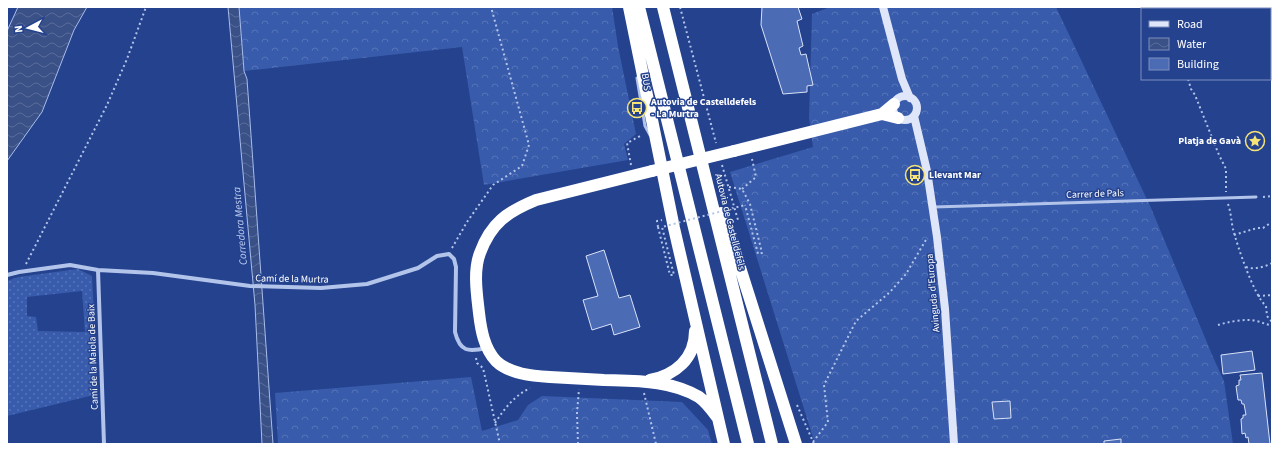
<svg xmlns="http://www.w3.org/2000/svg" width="1279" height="451" viewBox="0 0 1279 451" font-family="'Source Sans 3',sans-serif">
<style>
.grass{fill:url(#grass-dots);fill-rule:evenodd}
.forest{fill:url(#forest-crowns)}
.water{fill:url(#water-waves);stroke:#a8bdec}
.building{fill:#4c6bb5;stroke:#d8e2f8}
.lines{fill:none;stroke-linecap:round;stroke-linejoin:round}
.path{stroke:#b3c4eb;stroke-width:2;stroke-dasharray:2 3;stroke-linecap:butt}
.lane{stroke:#b3c4eb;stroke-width:3}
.street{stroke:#b3c4eb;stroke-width:4}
.secondary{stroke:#dfe6f9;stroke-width:8}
.highway{stroke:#fff;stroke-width:12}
.path-bridge{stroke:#b3c4eb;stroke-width:2;stroke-dasharray:2 3;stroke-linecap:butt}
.highway-bridge{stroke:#fff;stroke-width:12}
.labels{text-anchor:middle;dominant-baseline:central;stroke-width:3;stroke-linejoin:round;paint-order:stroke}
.street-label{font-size:10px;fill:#fff;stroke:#24428e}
.poi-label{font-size:10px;font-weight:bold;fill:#fff;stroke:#24428e;text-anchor:start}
.water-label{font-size:11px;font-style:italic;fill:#bfcff2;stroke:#24428e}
</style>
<defs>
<pattern id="grass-dots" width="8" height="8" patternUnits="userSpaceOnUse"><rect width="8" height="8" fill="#385bab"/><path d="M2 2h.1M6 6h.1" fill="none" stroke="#5674b8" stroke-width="1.8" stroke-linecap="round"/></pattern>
<pattern id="forest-crowns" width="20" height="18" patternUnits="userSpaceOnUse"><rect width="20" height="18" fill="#385bab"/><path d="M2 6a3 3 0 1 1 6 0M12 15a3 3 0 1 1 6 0" fill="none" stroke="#5674b8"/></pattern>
<pattern id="water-waves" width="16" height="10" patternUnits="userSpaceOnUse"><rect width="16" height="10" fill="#3a5188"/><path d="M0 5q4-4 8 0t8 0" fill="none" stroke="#586b9a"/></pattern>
</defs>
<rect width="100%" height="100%" fill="#24428e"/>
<path class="grass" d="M78 269 92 276 98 394 7 416V281L18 277ZM82 291 85 332 38 331 36 317 27 316V297Z"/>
<path class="forest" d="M239 7H612L618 46 636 134 624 144 628 160 484 185 462 47 244 71Z
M830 7H1056L1151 208 1213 357 1224 381 1233 444H815L730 172 813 147 809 118 812 14Z
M471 377 482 431 518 420 528 405 542 396 682 402 708 430 712 444H278L275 393Z"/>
<path class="water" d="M18 7H87L74 30 42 112 7 161V31Z
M228 7H239L244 71 247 79 273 444H262L255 305Z"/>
<path class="building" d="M762 7H798L802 19 797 21 803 46 799 48 801 55 806 54 813 85 807 86V92L783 94 761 25Z
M604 250 619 298 630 295 640 327 614 335 611 324 592 330 583 300 598 296 586 256Z
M1252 351 1255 370 1223 374 1221 355Z
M1262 373 1270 444H1249L1248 437 1246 438 1245 433 1242 434 1241 419 1243 418V415H1246L1244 404H1242L1241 400H1238L1236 386 1239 385V380H1241L1240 375Z
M1010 401 1011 418 994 419 992 402Z
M1121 439V444H1104V441Z"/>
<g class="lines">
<path class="path" d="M680 7 716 143
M1149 7 1150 9
M1188 79 1191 89 1195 95 1219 155 1226 169V192
M631 165 627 143 642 135
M722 165 738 220
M729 187 742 189 750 204 762 253 758 254 745 205
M742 189 756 177 752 159
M1263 197 1272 196
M1228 204C1231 212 1231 220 1233 229 1237 245 1254 296 1266 306L1267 316 1272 322
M658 227 657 221 662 220
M1234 235 1257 228H1263L1269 224
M452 248 467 222 493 185 522 166 529 145 491 7
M26 264 107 105 127 59 146 7
M1246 267C1253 270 1265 267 1272 263
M1258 296 1272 295
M1218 325C1227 322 1247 318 1256 321 1262 322 1266 325 1272 325
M476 358 477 363 483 368 500 444
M644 393 656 444
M797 405 814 444
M495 423C505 408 514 396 530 388
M813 442 828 422 824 385 856 321 889 293 906 274 927 238
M578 444 577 413 579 389"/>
<path class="lane" d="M637 78 645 126 650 135
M934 207 1256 197"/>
<path class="street" d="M98 270 104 444
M7 275 19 272 70 265 98 270 153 273 250 286 321 288 367 284 418 268 437 256 449 254 454 259 456 267 455 332C460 352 468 352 487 348"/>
<path class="secondary" d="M883 7 902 79 910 98
M893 108a12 12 0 1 1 24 0a12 12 0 1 1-24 0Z
M914 116 927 171 937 237 945 309 954 444"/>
<path class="highway" d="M629 7 674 228 724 444
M639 7 748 444
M663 7 772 444
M882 114 898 118
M734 151 882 114 894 104
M652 171 536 200C507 212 491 223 480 253 473 271 477 295 479 313 481 330 484 348 496 361 509 374 533 376 550 377 568 378 586 379 604 380 635 381 671 380 699 397 706 402 712 410 717 417
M721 213 730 236 796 444
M650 380C675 375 695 359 695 331"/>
<path class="path-bridge" d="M658 227 670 275H674L662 227 745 205"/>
<path class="highway-bridge" d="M652 171 734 151"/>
</g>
<defs>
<symbol id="bus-ring" viewBox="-11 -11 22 22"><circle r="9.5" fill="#24428e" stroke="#f6e477" stroke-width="1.5"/><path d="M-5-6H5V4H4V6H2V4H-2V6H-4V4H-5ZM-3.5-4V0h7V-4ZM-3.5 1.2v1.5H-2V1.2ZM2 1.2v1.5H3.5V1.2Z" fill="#f6e477"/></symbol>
<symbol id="sight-ring" viewBox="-11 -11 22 22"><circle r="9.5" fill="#24428e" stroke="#f6e477" stroke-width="1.5"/><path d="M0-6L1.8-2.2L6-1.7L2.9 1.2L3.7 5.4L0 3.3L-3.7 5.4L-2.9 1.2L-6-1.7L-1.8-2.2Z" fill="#f6e477"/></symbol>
</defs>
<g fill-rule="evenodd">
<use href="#bus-ring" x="626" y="97" width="22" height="22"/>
<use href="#sight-ring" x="1244" y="130" width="22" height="22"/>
<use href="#bus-ring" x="904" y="164" width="22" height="22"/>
</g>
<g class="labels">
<g class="street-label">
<text transform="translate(646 82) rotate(82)">BUS</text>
<text transform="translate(1095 194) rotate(-2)">Carrer de Pals</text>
<text transform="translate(730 222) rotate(76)">Autovia de Castelldefels</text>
<text transform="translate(292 279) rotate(1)">Camí de la Murtra</text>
<text transform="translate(933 293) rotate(-95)">Avinguda d'Europa</text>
<text transform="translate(93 357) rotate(-92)">Camí de la Maiola de Baix</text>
</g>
<g class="poi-label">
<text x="651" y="102">Autovia de Castelldefels<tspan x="651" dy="12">- La Murtra</tspan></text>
<text x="1241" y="141" text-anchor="end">Platja de Gavà</text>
<text x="929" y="175">Llevant Mar</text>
</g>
<g class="water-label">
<text transform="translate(240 226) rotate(-95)">Corredora Mestra</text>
</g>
</g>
<rect width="1279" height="451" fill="none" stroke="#ffffff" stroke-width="16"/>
<rect x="1141" y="8" width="130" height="72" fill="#24428e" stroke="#7c8ebb"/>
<rect x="1149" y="21" width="20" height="6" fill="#dfe6f9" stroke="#7c8ebb"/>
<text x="1177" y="28" font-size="12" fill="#ffffff">Road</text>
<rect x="1149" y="38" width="20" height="12" fill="url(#water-waves)" stroke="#7c8ebb"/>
<text x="1177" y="48" font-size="12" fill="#ffffff">Water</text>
<rect x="1149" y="58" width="20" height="12" fill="#4c6bb5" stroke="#7c8ebb"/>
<text x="1177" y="68" font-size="12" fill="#ffffff">Building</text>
<g transform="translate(28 28) rotate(263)" stroke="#24428e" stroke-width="3" paint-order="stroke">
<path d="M0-3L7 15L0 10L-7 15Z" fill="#ffffff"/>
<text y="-6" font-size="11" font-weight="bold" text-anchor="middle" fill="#ffffff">N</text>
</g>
</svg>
